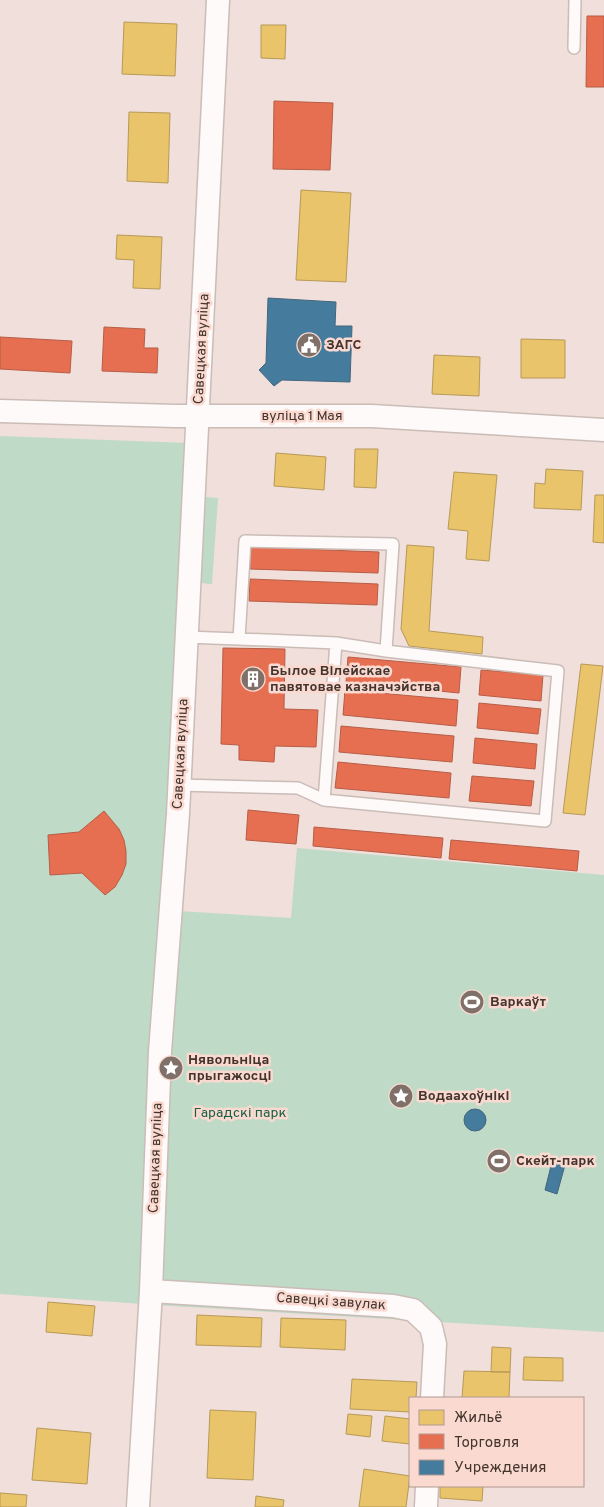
<svg xmlns="http://www.w3.org/2000/svg" width="604" height="1507" viewBox="0 0 604 1507" font-family="Overpass,sans-serif">
<style>
.green{fill:#bfdac7}
.homes{fill:#e9c46a;stroke:#b79958}
.shops{fill:#e76f51;stroke:#b65d46}
.public{fill:#457b9d;stroke:#44667c}
.lines{fill:none;stroke-linecap:round;stroke-linejoin:round}
.lane-casing{stroke:#cabcb7;stroke-width:14}
.street-casing{stroke:#cabcb7;stroke-width:25}
.lane{stroke:#fdfaf9;stroke-width:11}
.street{stroke:#fdfaf9;stroke-width:22}
.labels{text-anchor:middle;dominant-baseline:central;stroke-width:5;stroke-linejoin:round;paint-order:stroke}
.poi-label{font-size:14px;font-weight:bold;fill:#43342e;stroke:#fadad0;text-anchor:start}
.street-label{font-size:14px;fill:#43342e;stroke:#fadad0}
.park-label{font-size:14px;fill:#166044;stroke:#fadad0}
</style>
<rect width="100%" height="100%" fill="#f0dfda"/>
<path class="green" d="M0 436 188 443 161 910 291 918 297 848 604 875V1332L172 1306 0 1294Z
M206 497 218 498 212 584 200 583Z"/>
<path class="homes" d="M124 22 177 24 175 76 122 74Z
M261 25H286L285 59 261 58Z
M129 112 170 113 168 183 127 181Z
M301 190 351 193 346 282 296 280Z
M117 235 162 237 160 289 133 288 134 260 116 259Z
M521 339 565 340V378H521Z
M434 355 480 357 479 396 432 394Z
M355 449H378L376 488 354 487Z
M276 453 326 457 324 490 274 486Z
M546 469 583 471 581 510 534 508 535 483 545 484Z
M454 472 497 475 489 561 466 559 468 531 448 529Z
M595 495H604V543L593 542Z
M407 545 434 547 429 631 483 637 482 654 409 646 401 629Z
M581 664 603 666 585 815 563 813Z
M48 1302 95 1306 92 1336 46 1332Z
M197 1315 262 1318 261 1347 196 1345Z
M281 1318 346 1320 345 1350 280 1347Z
M492 1347 511 1348 510 1372H491Z
M524 1357 563 1358V1381L523 1380Z
M464 1371 510 1372 509 1398H462Z
M352 1379 417 1382 416 1398H410V1412L350 1409Z
M210 1410 256 1412 253 1480 207 1478Z
M348 1414 372 1416 370 1437 346 1434Z
M385 1416 410 1419V1444L382 1441Z
M37 1428 91 1433 87 1484 32 1480Z
M364 1469 410 1476 406 1507H359Z
M440 1486H483L482 1501 440 1498Z
M0 1493 27 1495 26 1507H0Z
M256 1496 284 1500 283 1507H255Z"/>
<path class="shops" d="M587 16H604V87H586Z
M274 101 333 103 330 170 273 169Z
M104 327 145 329 144 348H158L157 373 102 371Z
M0 337 72 341 70 373 0 369Z
M251 547 379 552 378 573 250 569Z
M250 579 378 584 377 605 249 601Z
M223 648 285 649 284 709 318 710 316 747 275 746 274 762 239 760V745L221 744Z
M348 657 461 667 459 693 346 682Z
M481 670 543 675 541 701 479 695Z
M345 690 458 700 456 726 343 715Z
M479 703 541 709 538 734 477 728Z
M341 726 454 736 452 762 339 752Z
M475 738 537 744 535 769 473 763Z
M338 762 451 773 449 798 335 788Z
M472 776 534 781 531 806 469 801Z
M248 810 299 815 296 844 246 840Z
M104 811 119 829 124 840 126 851V864L122 875 115 887 105 895 82 873 50 875 48 835 79 832Z
M314 827 443 838 441 858 313 846Z
M451 840 579 851 577 871 449 859Z"/>
<path class="public" d="M268 298 336 302 335 326H352L350 382 282 380 274 386 259 370 266 363Z
M464 1120a11 11 0 1 1 22 0a11 11 0 1 1-22 0Z
M552 1162 565 1165 557 1194 545 1190Z"/>
<g class="lines">
<defs>
<path id="lane" d="M574 48 575 0
M186 637 239 639
M179 785 298 788 324 800 545 821 558 671 386 651 336 643 239 639 245 541 393 544 386 651
M324 800 336 643"/>
<path id="street" d="M0 411 175 416H372L604 430
M151 1291 393 1306 413 1310 431 1327 435 1344 432 1398
M138 1507 151 1291 160 1052 178 814 218 0
M426 1507 427 1486"/>
</defs>
<use href="#lane" class="lane-casing"/>
<use href="#street" class="street-casing"/>
<use href="#lane" class="lane"/>
<use href="#street" class="street"/>
</g>
<defs>
<symbol id="civic-disc" viewBox="-11 -11 22 22"><circle r="9.5" fill="#80706a" stroke="#fadad0"/><path d="M-.6-6.5H3V-4.5H.6V-3L4-1V1h2V6H-6V1h2V-1L-.6-3ZM-1.2 2.5V6h2.4V2.5Z" fill="#fff"/></symbol>
<symbol id="building-disc" viewBox="-11 -11 22 22"><circle r="9.5" fill="#80706a" stroke="#fadad0"/><path d="M-4-6H4V6H1V3H-1V6H-4ZM-2.5-4.3h1.7v1.8h-1.7ZM.8-4.3h1.7v1.8H.8ZM-2.5-1h1.7V.8h-1.7ZM.8-1h1.7V.8H.8Z" fill="#fff"/></symbol>
<symbol id="stadium-disc" viewBox="-11 -11 22 22"><circle r="9.5" fill="#80706a" stroke="#fadad0"/><path d="M0-5a6.5 5 0 1 0 0 10a6.5 5 0 1 0 0-10ZM-3.5-1.8h7v3.6h-7Z" fill="#fff"/></symbol>
<symbol id="sight-disc" viewBox="-11 -11 22 22"><circle r="9.5" fill="#80706a" stroke="#fadad0"/><path d="M0-6L1.8-2.2L6-1.7L2.9 1.2L3.7 5.4L0 3.3L-3.7 5.4L-2.9 1.2L-6-1.7L-1.8-2.2Z" fill="#fff"/></symbol>
</defs>
<g fill-rule="evenodd">
<use href="#civic-disc" x="295" y="331" width="28" height="28"/>
<use href="#building-disc" x="239" y="665" width="28" height="28"/>
<use href="#stadium-disc" x="458" y="988" width="28" height="28"/>
<use href="#sight-disc" x="157" y="1054" width="28" height="28"/>
<use href="#sight-disc" x="387" y="1082" width="28" height="28"/>
<use href="#stadium-disc" x="485" y="1147" width="28" height="28"/>
</g>
<g class="labels">
<g class="poi-label">
<text x="326" y="345">ЗАГС</text>
<text x="270" y="671">Былое Вілейскае<tspan x="270" dy="16">павятовае казначэйства</tspan></text>
<text x="490" y="1002">Варкаўт</text>
<text x="188" y="1060">Нявольніца<tspan x="188" dy="16">прыгажосці</tspan></text>
<text x="418" y="1096">Водаахоўнікі</text>
<text x="516" y="1161">Скейт-парк</text>
</g>
<g class="street-label">
<text transform="translate(202 349) rotate(-87)">Савецкая вуліца</text>
<text x="302" y="416">вуліца 1 Мая</text>
<text transform="translate(181 754) rotate(-87)">Савецкая вуліца</text>
<text transform="translate(156 1158) rotate(-88)">Савецкая вуліца</text>
<text transform="translate(331 1302) rotate(4)">Савецкі завулак</text>
</g>
<g class="park-label">
<text x="240" y="1113">Гарадскі парк</text>
</g>
</g>
<rect x="409" y="1397" width="175" height="90" fill="#fadad0" stroke="#b1988f"/>
<rect x="419" y="1410" width="25" height="15" fill="#e9c46a" stroke="#b1988f"/>
<text x="454" y="1422" font-size="15" fill="#43342e">Жильё</text>
<rect x="419" y="1434" width="25" height="15" fill="#e76f51" stroke="#b1988f"/>
<text x="454" y="1447" font-size="15" fill="#43342e">Торговля</text>
<rect x="419" y="1460" width="25" height="15" fill="#457b9d" stroke="#b1988f"/>
<text x="454" y="1472" font-size="15" fill="#43342e">Учреждения</text>
</svg>
